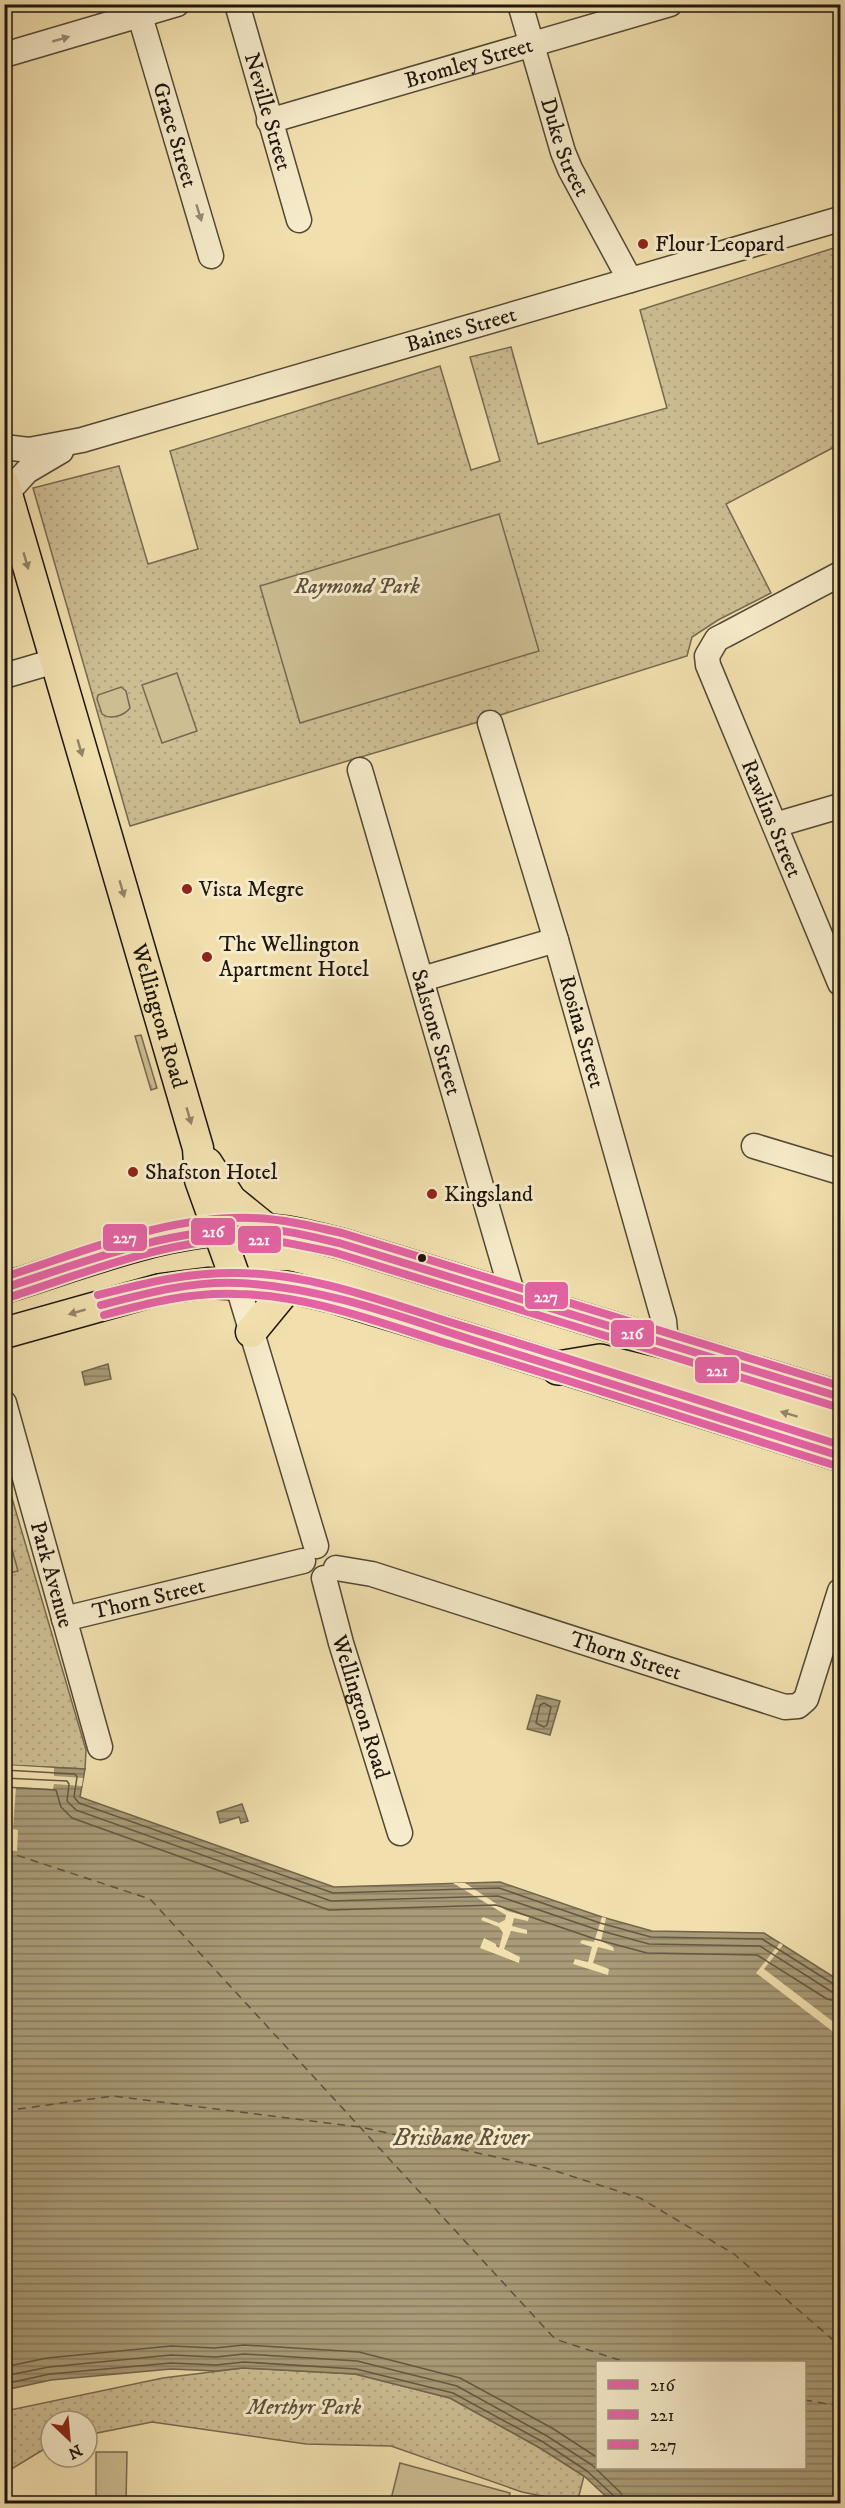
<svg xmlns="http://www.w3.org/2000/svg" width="845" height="2508" viewBox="0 0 845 2508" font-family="'IM FELL DW Pica',serif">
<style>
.grass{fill:url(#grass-tufts);stroke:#766950;stroke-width:1.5}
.park{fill:url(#park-dots);stroke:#766950;stroke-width:1.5}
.garden{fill:#cdbd93;stroke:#766950;stroke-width:1.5}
.water{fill:url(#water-rules);stroke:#71654d;stroke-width:1.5;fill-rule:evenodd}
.pier{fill:#f1e0ae}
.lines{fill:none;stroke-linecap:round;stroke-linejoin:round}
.shore{stroke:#645842;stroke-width:1.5}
.ferry{stroke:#5d513d;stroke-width:1.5;stroke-dasharray:8 6;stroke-linecap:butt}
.minor-casing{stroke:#534835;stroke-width:27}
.major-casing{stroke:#1e150d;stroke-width:33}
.highway-casing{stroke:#1e150d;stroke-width:36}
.minor{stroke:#f6ebca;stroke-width:24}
.major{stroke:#f1e0ae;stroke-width:30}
.highway{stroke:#f1e0ae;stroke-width:33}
.bus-1-casing{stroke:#f6ebca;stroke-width:12}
.bus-2-casing{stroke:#f6ebca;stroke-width:12}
.bus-3-casing{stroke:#f6ebca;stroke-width:12}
.bus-1{stroke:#e463a4;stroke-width:8}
.bus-2{stroke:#e463a4;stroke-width:8}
.bus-3{stroke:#e463a4;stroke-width:8}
.oneway{fill:#958b75}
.oneway2{fill:#928566}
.poi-dot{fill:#8f2418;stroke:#f6ebca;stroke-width:2}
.bus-dot{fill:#1e150d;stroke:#f6ebca;stroke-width:2}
.labels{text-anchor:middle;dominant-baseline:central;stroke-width:6;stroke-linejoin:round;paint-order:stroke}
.street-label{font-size:22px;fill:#1e150d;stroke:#f6ebca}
.poi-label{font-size:22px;fill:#1e150d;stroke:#f6ebca;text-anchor:start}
.park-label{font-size:22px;font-style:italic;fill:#5b503c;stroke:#f6ebca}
.water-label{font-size:24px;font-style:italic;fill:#5d513d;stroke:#f6ebca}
.line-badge{stroke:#f6ebca;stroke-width:2}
.badge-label{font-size:16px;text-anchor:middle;font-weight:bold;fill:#fff}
</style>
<defs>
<pattern id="grass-tufts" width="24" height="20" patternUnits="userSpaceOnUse" patternTransform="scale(1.5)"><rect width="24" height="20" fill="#cdbd93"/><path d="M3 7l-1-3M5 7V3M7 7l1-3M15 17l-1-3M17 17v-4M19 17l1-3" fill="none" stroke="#b0a27e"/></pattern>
<pattern id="park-dots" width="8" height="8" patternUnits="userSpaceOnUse" patternTransform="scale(1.5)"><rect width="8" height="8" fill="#cdbd93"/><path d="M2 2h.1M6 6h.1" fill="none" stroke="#b0a27e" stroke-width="1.8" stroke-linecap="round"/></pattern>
<pattern id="water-rules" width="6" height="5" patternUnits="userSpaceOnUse" patternTransform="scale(1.5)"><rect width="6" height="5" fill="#a99b77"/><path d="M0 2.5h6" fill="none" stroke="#897d60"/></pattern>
</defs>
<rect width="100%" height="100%" fill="#f1e0ae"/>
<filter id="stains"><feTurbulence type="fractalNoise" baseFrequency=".00333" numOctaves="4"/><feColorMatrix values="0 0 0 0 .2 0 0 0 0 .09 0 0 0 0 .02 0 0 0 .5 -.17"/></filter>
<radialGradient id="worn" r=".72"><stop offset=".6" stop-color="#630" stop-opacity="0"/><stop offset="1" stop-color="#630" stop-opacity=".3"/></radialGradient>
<path class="grass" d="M141 1035 157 1088 151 1090 135 1036Z"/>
<path class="park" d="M840 246V444L726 504 771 593 718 620 692 637 687 656 478 722 130 826 33 488 119 466 148 564 198 549 170 451 440 366 471 470 500 461 470 357 511 347 538 444 667 408 640 310Z
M4 1471 86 1750 85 1769 5 1765Z
M243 2368 355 2374 450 2398 540 2448 584 2476 577 2503H563L561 2500 522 2492 391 2446 306 2444 152 2422 87 2435V2421H51V2445L5 2473V2411L163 2378Z"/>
<path class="garden" d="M499 514 539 651 300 723 260 586Z
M177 673 197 731 162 743 142 685Z
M121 687 126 691 130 708C124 716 110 720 102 714L97 699 98 695Z
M5 1524 18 1571 5 1574H4Z
M96 2452H127L126 2503H96Z
M400 2463 510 2493 508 2503H390Z"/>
<path class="water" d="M108 1364 111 1379 85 1385 82 1372Z
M537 1695 560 1701 550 1735 527 1729Z
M4 1765 85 1769 80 1797 334 1887 500 1882 602 1917 652 1931 764 1933 840 1981V2503H613L584 2476 540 2448 450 2398 355 2374 243 2368 216 2371 171 2369 51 2380 5 2390ZM598 2362H804V2468H598Z
M242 1804 248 1821 241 1823 239 1817 220 1823 217 1812Z"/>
<path class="pier" d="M5 1765 54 1768V1776L83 1778 82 1786 54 1784 53 1789 16 1787 13 1829 18 1830 17 1851 5 1850Z
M453 1883H465L507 1911 529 1917 528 1921 514 1918 512 1926 527 1930V1934L511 1931 504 1949 520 1957 519 1963 480 1948 484 1938 496 1944V1946L499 1948 503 1933 499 1927 481 1920 483 1917 499 1923 505 1920 506 1915Z
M602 1917 606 1918 601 1941 613 1947 614 1951 598 1947 593 1963 609 1969 608 1975 573 1964 575 1959 588 1962 592 1947 580 1943 582 1940 594 1942Z
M780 1943 783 1945 764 1969 840 2027V2037L756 1973Z"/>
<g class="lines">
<path class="shore" d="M544 1703 551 1707 547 1725 544 1727 536 1723 540 1705Z
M4 1770 75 1774 77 1777 74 1797 79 1803 333 1893 499 1888 600 1923 651 1937 762 1939 835 1985 840 1986
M4 1778 67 1781 69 1784 67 1801 76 1810 331 1901 498 1896 598 1930 649 1944 760 1946 832 1992 840 1993
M4 1787 56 1790 61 1807 72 1818 329 1910 496 1905 595 1939 647 1953 757 1955 827 1999 840 2002
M4 2367 47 2358 171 2346 215 2348 244 2345 359 2352 460 2378 552 2428 598 2458
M4 2376 49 2367 171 2355 216 2357 244 2354 357 2361 457 2386 547 2436 592 2465 621 2493 624 2504
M4 2384 50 2374 171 2363 216 2365 244 2362 356 2369 453 2393 543 2442 587 2471 615 2497 617 2504"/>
<path class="ferry" d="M4 1851 150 1899 555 2339 625 2362
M4 2111 113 2096 360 2127 546 2168 640 2198 734 2254 840 2346
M804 2400 840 2406"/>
<defs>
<g id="minor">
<path id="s1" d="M237 4 299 220"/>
<path id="s2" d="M520 4 563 152 570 169 630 280"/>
<path id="s3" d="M140 16 211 256"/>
<path d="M4 55 177 4"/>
<path id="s4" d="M269 121 670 4"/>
<path id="s5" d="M4 447 29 450 82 440 840 219"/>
<path d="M7 493 27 471 61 451"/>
<path id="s6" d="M840 574 725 635 717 639 707 656 708 665 840 983"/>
<path d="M4 676 55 661"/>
<path id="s7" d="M490 723 556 940 664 1321 666 1342"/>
<path id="s8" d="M360 770 513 1296"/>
<path d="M775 825 840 806"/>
<path d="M422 979 556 940"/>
<path d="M754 1146 840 1172"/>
<path d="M237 1283 316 1546"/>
<path id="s9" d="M4 1403 100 1747"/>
<path id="s10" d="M336 1568 372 1574 785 1707 798 1706 806 1699 840 1591"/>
<path id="s11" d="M324 1578 341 1643 400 1833"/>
<path id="s12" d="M64 1619 303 1561"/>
</g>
<g id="major">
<path id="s13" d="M4 484 198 1148 200 1180 237 1283"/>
<path d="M207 1163 231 1200 268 1230"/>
<path d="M4 1288C92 1261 192 1218 285 1231 304 1234 321 1239 339 1243L840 1397"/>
<path d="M251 1332 288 1287"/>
<path d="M4 1333 161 1289 208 1283 288 1287 334 1298 476 1341 840 1456"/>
</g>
<path id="highway" d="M558 1368 600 1361 673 1379 840 1430"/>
</defs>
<use href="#minor" class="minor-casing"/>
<use href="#major" class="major-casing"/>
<use href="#highway" class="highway-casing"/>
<use href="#minor" class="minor"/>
<use href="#major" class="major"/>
<use href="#highway" class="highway"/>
<defs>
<path id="bus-1" d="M4 1288C84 1262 164 1230 249 1229 280 1228 309 1236 339 1243L840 1397
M101 1305C147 1293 191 1281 239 1283 326 1287 411 1321 494 1347 609 1383 725 1420 840 1456"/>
<path id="bus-2" d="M7 1298C85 1273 168 1238 251 1239 280 1240 308 1247 336 1253L837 1407
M104 1315C148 1303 191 1292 237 1294 311 1295 382 1324 452 1345 581 1384 709 1426 837 1466"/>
<path id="bus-3" d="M4 1277C83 1252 168 1215 252 1218 283 1219 312 1226 342 1233L840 1386
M98 1295C145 1283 188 1272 236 1273 312 1273 385 1302 456 1324 585 1363 712 1405 840 1445"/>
</defs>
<use href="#bus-1" class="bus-1-casing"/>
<use href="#bus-2" class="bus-2-casing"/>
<use href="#bus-3" class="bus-3-casing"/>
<use href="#bus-1" class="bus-1"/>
<use href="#bus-2" class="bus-2"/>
<use href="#bus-3" class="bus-3"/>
</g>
<defs><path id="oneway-solid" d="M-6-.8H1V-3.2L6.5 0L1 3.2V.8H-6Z" transform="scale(1.5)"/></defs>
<g class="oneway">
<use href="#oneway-solid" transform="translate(61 39) rotate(-16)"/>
<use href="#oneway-solid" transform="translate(199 213) rotate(73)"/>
</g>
<g class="oneway2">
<use href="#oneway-solid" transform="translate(26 561) rotate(74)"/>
<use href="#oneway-solid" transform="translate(80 748) rotate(74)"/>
<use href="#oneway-solid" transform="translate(122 889) rotate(74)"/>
<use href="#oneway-solid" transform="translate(189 1116) rotate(74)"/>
<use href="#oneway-solid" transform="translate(77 1312) rotate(164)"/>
<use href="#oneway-solid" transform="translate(789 1414) rotate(-163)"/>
</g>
<g class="poi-dot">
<circle cx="643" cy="244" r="6"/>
<circle cx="187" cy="889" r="6"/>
<circle cx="207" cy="957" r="6"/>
<circle cx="133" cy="1172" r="6"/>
<circle cx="432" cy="1194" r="6"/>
</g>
<circle class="bus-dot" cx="422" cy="1258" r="5"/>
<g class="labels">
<g class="street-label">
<text stroke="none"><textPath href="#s4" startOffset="208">Bromley Street</textPath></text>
<text stroke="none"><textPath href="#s1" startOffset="112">Neville Street</textPath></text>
<text stroke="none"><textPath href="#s3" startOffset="124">Grace Street</textPath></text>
<text stroke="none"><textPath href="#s2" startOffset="150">Duke Street</textPath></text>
<text stroke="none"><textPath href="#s5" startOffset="474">Baines Street</textPath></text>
<text stroke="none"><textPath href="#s6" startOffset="334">Rawlins Street</textPath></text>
<text stroke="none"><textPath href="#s13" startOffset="554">Wellington Road</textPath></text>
<text stroke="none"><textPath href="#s8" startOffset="273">Salstone Street</textPath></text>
<text stroke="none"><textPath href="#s7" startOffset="322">Rosina Street</textPath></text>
<text stroke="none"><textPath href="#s9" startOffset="178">Park Avenue</textPath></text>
<text stroke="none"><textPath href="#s12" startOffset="87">Thorn Street</textPath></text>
<text stroke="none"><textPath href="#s10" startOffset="303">Thorn Street</textPath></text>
<text stroke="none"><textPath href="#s11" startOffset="134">Wellington Road</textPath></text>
</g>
<g class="poi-label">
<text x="655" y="244">Flour Leopard</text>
<text x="199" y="889">Vista Megre</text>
<text x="219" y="944">The Wellington<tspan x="219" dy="25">Apartment Hotel</tspan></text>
<text x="145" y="1172">Shafston Hotel</text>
<text x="444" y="1194">Kingsland</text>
</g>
<g class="park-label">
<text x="357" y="586">Raymond Park</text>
<text x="304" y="2407">Merthyr Park</text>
</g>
<g class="water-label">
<text x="461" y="2138">Brisbane River</text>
</g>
</g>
<g class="line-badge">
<rect x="190" y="1217" width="46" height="29" rx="6" fill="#e463a4"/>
<rect x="102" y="1223" width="46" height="29" rx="6" fill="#e463a4"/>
<rect x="237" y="1225" width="45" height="29" rx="6" fill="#e463a4"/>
<rect x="524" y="1281" width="45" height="29" rx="6" fill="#e463a4"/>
<rect x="610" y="1319" width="45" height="29" rx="6" fill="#e463a4"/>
<rect x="694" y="1356" width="46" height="28" rx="6" fill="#e463a4"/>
</g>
<g class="badge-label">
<text x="213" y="1237">216</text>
<text x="125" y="1243">227</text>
<text x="259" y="1245">221</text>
<text x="546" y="1302">227</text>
<text x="632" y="1339">216</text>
<text x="717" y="1376">221</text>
</g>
<rect width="845" height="2508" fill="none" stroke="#f1e0ae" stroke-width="24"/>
<rect x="6" y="6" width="833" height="2496" fill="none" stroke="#1e150d" stroke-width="3"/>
<rect x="12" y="12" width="821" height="2484" fill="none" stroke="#1e150d" stroke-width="1.5"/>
<rect x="596" y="2361" width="210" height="108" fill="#f6ebca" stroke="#a0957e" stroke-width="1.5"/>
<rect x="608" y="2380" width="30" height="9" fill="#e463a4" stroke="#a0957e" stroke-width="1.5"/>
<text x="650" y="2391" font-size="18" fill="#1e150d">216</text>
<rect x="608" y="2410" width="30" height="9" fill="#e463a4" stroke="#a0957e" stroke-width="1.5"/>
<text x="650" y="2421" font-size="18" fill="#1e150d">221</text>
<rect x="608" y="2440" width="30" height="9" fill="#e463a4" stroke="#a0957e" stroke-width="1.5"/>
<text x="650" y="2451" font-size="18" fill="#1e150d">227</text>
<g transform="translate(69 2439) rotate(154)"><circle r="28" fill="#f6ebca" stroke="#a0957e" stroke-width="1.5"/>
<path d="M0-4.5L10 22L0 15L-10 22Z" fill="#8f2418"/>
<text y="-9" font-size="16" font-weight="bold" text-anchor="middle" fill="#1e150d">N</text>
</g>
<rect width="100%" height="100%" filter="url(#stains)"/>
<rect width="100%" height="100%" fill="url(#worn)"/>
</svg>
